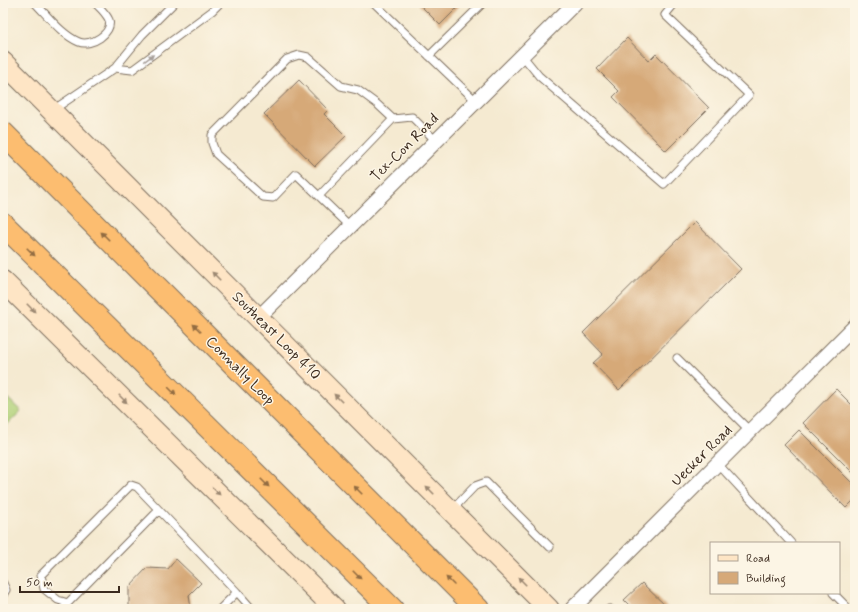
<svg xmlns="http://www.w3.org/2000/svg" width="858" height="612" viewBox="0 0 858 612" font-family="Mynerve,sans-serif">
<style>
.green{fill:#b1d179;stroke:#767e4c}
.building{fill:#d6a978}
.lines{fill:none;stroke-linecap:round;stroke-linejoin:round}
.service-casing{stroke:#7c6d5d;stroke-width:9}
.minor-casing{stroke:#7c6d5d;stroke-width:16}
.secondary-casing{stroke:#7c6d5d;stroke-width:22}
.motorway-casing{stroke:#7c6d5d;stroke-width:24}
.service{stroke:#fff;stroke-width:7}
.minor{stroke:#fff;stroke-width:14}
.secondary{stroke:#fee5c5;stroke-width:20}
.motorway{stroke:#fcbd6f;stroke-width:22}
.oneway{fill:#a79f9a}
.oneway2{fill:#926c42}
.oneway3{fill:#9c8872}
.labels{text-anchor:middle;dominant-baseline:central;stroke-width:3;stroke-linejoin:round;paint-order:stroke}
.street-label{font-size:15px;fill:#3b2a1e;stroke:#fcf5e5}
</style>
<rect width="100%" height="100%" fill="#fcf5e5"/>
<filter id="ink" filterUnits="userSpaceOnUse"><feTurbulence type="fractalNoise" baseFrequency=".025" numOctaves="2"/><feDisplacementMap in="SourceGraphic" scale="8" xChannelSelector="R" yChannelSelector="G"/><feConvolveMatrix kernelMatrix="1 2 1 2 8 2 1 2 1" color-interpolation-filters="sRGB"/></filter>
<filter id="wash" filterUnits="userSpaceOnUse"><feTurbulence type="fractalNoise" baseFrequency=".012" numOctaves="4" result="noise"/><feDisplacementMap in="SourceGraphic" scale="16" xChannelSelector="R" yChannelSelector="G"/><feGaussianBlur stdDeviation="0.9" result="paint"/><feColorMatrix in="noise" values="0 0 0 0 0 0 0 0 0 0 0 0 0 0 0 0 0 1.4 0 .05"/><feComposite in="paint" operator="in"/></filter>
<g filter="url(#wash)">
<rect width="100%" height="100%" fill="#f5ead1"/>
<path class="green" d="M3 394 21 411 3 429Z"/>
<g id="blocks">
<path class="building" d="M418 3H462L440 25Z
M627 38 649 61 656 54 709 108 666 151 613 97 619 91 597 69Z
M299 80 328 110 324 114 346 136 315 166 264 114Z
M695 222 741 269 619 390 593 363 603 354 583 333Z
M836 389 855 408V475L803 423Z
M799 430 855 486V499L846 508 784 445Z
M176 559 201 583 189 595 191 609H129V587L147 568 168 569Z
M642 583 669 609H633L624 600Z"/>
</g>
</g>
<g filter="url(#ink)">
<use href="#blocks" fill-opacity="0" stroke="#7c6d5d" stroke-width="1"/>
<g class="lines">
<defs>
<path id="service" d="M35 3C48 16 62 35 79 42 91 47 113 33 109 20 106 13 100 8 95 3
M374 3 476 101
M522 55 539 76 664 184 749 95 665 15 675 3
M429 56 483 3
M115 68 132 70 212 11 220 3
M53 110 115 68 142 35 174 3
M319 196 393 119
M350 226 296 174 273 198 263 197 216 154 212 143V135L287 59 299 55 308 57 341 86 358 90 377 104 393 119 412 117 436 141
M677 358 750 431
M718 464 791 543
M451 511 475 486 486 482 550 547
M3 583 6 590 3 595
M237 592 252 609
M833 593 849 609
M68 603 58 600 44 589 41 575 131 485 137 487 159 510
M62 609 159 510 237 592 220 609
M609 609H610"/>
<path id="minor" d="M258 318 575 3
M572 609 855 326"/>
<path id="secondary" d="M3 62 549 609
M3 281 335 609"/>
<path id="motorway" d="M3 133 478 609
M3 224 392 609"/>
</defs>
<use href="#service" class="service-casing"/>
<use href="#minor" class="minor-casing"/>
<use href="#secondary" class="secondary-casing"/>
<use href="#motorway" class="motorway-casing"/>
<use href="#service" class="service"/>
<use href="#minor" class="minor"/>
<use href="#secondary" class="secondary"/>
<use href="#motorway" class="motorway"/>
</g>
<defs><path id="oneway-solid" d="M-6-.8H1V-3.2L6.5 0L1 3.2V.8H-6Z"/></defs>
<use class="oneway" href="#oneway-solid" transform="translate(149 58) rotate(-36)"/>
<g class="oneway2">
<use href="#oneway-solid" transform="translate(105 236) rotate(-135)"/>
<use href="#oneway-solid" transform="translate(31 252) rotate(45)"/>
<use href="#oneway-solid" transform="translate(197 328) rotate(-135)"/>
<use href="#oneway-solid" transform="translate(172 391) rotate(45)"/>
<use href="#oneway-solid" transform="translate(265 483) rotate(45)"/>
<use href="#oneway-solid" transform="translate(358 490) rotate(-135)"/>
<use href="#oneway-solid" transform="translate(357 575) rotate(45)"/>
<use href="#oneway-solid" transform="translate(450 581) rotate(-135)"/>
</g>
<g class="oneway3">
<use href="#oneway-solid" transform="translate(216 276) rotate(-135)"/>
<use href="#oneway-solid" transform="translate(31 308) rotate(45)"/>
<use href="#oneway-solid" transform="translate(338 398) rotate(-135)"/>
<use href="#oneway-solid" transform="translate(123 399) rotate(45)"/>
<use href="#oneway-solid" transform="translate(430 490) rotate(-135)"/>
<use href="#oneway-solid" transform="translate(216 491) rotate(45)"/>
<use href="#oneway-solid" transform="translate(522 581) rotate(-135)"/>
</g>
</g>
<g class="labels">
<g class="street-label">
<text transform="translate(405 148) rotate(-45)">Tex-Con Road</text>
<text transform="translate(276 336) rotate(45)">Southeast Loop 410</text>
<text transform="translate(240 371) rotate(45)">Connally Loop</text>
<text transform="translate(702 456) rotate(-45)">Uecker Road</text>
</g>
</g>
<rect width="858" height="612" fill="none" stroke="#fcf5e5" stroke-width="16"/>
<rect x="710" y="542" width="130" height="52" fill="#fcf5e5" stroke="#afa495"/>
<rect x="718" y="555" width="20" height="6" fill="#fee5c5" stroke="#afa495"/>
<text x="746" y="562" font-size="12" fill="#3b2a1e">Road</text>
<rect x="718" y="572" width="20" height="12" fill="#d6a978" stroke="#afa495"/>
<text x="746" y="582" font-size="12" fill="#3b2a1e">Building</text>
<path d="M20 586v6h99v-6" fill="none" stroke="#3b2a1e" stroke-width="2"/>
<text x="26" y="586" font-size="12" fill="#3b2a1e" stroke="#fcf5e5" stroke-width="3" paint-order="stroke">50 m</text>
</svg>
